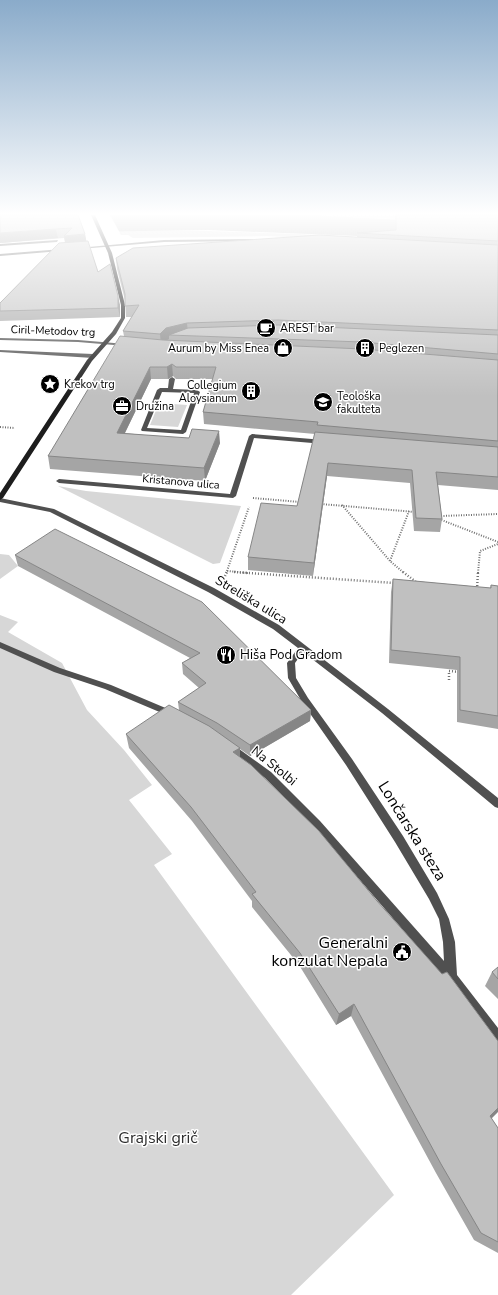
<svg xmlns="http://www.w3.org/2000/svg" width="498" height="1295" viewBox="0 0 498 1295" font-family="'Nunito Sans',sans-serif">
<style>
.green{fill:#d7d7d7}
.water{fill:#9e9e9e}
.pier{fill:#fff}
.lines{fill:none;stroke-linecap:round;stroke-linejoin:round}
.path-far1{stroke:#727272;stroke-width:2;stroke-dasharray:1 1.5;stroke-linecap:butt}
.path{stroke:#727272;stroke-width:2.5;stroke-dasharray:1 2;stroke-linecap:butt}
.lane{fill:#505050;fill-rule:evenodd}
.street{fill:#505050;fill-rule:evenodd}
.secondary{fill:#1d1d1d;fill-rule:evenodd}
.wall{fill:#a5a5a5}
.shaded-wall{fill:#868686}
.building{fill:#c0c0c0;stroke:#868686}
.labels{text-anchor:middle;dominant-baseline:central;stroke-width:3;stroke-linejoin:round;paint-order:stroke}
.far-poi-label{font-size:11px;fill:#000;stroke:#fff;text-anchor:start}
.far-street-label{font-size:11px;fill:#000;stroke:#fff}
.street-label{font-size:13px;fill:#000;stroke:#fff}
.poi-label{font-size:13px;fill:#000;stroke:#fff;text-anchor:start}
.near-street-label{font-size:16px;fill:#000;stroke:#fff}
.near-poi-label{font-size:16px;fill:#000;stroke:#fff;text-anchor:end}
.near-park-label{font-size:16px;fill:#2e2e2e;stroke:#fff}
</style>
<rect width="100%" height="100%" fill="#fff"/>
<path class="green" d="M311 215H405L419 220Z
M118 231H208L301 234 498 248 267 236 133 238 128 235H121Z
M159 403 187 405 178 427 150 425Z
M58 486 86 491 241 506 220 563 213 564Z
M0 554 9 555 18 566 0 579Z
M0 615 18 622 8 632 62 663 87 710 124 750 152 785 129 800 172 854 154 865 394 1195 291 1295H0Z"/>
<path class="water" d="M47 215H311L498 225 358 236 209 230 76 232Z"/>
<path class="pier" d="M75 215H110L120 233 83 234Z"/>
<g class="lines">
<path class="path-far1" d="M0 427 15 428
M253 498 300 502
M321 504 415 512
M342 505 390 561 404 573
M441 516 498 514
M439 519 498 542
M390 561 409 511
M227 571 249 507
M226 573 227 571 248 573
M478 573 480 551 498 544"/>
<path class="path" d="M234 572 394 583
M403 572 416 582
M225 576 227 572
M477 589 478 572
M449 680V671L460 672"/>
<path class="lane" d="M172 377 175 379 173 389 197 390 200 392 186 432 183 434 142 431 141 430 157 390 160 388H168L169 379ZM162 392 194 393 181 430 147 428Z
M252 434 324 440 327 442 324 444 254 438 236 496 233 498 59 483 56 481 59 479 230 494 249 436Z"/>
<path class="street" d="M253 239 254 241 164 242 80 249 78 248 164 240Z
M58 240 57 242 0 246V244Z
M62 249 61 251 0 256V254Z
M0 338 78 340 126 344 128 345 126 346 78 342 0 340Z
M0 350 93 354 96 356 93 358 0 352Z
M0 498 54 509 214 588 279 625 388 709 498 798V808L495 807 382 713 303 652 295 663 296 678 308 698 352 759 403 836 437 893 449 919 455 942 457 975 498 1028V1044L494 1042 447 981 314 827 265 778 229 752 227 749 229 746 232 745 235 746 271 772 320 821 444 961 443 942 439 919 429 899 395 842 346 765 302 702 288 678 287 663 298 648 273 629 208 592 50 512 0 502Z
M0 642 60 668 111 685 175 712 176 714 175 716H169L105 689 54 672 0 648Z"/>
<path class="secondary" d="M91 215H95L112 253 125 305V318L116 334 92 361 3 498 0 500V493L87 360 112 332 121 318V305L108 253Z"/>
</g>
<path class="wall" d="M78 215 85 234 86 241 98 272 120 305V317L0 321V303L65 243 64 238 0 243Z
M395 215H498V490L438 485 442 519 440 532 414 531 410 483 327 476 313 576 248 570V557L297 506 315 434 204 424 203 412 213 379H176L173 376 168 379H151L125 433 220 443 205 481 50 469 48 456 124 336 123 331 132 317H126L125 300 117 269 116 258 357 237V233L395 230Z
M15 555 311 710 310 721 250 756 240 749V757L498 1128V1253L474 1240 436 1173 351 1016 336 1025 299 965 252 907V901L192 821 129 748 126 734 179 710 178 702 199 688 183 674 182 663 190 658 18 566Z
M393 579 490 588 491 585 498 586V729L457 722V670L389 663 391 592Z
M498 967V999L485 986 492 972Z"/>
<path class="shaded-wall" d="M56 229 58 238 0 243V233Z
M85 234 87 244 66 246 64 236Z
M118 296 120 305V317L118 308Z
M187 323 188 334 169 335V339L167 340 161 345 160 334 166 328Z
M172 364 173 376 168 379 167 367Z
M150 367 151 379 119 445 117 433Z
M219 431 220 443 205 481 204 468Z
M328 463 327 476 313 576 314 563Z
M311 710 310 721 250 756V745Z
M240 748V762L233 752Z
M354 1004 351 1016 336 1025 339 1014Z
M498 1108V1112L484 1126 490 1116Z"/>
<path class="building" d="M0 215H78L85 234 64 236 72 228 56 229 0 233Z
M396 215H498V241L357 233 396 230Z
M319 235 498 245V330L278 320 187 323 166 328 160 334 123 331 139 305 125 306V294L116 258 133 248Z
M88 241 98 272 110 264 118 296V308L0 311V303L59 243Z
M278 325 498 335V354L362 342 169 335 188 328Z
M120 336 163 340 362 349 498 360V441L317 425 318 422 203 412 216 367H176L172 364 167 367H150L117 433 189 438 192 429 219 431 204 468 48 456Z
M315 432 498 447V477L436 472 442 519 416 518 412 470 328 463 314 563 248 557 261 503 297 506Z
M55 529 202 602 311 710 250 745 217 723 178 702 206 683 182 663 200 653 15 555Z
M393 579 491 588V585L498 586V716L460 710V657L391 650Z
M169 705 209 726 240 748 233 752 251 765 319 831 377 901 442 974 447 972 498 1041V1108L490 1116 498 1128V1242L481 1233 441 1164 354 1004 339 1014 300 953 252 894 256 892 191 807 126 734Z
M498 967V979L492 972Z"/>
<linearGradient id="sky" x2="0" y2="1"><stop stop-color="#8aabca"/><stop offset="0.54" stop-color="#fff"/><stop offset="1" stop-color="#fff" stop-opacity="0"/></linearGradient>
<rect width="498" height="396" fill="url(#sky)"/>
<defs>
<symbol id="cafe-disc" viewBox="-11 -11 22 22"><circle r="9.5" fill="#000" stroke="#fff"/><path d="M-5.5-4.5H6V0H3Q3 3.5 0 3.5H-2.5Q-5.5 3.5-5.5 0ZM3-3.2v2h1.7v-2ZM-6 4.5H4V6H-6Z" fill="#fff"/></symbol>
<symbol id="shop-disc" viewBox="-11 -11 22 22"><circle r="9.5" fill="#000" stroke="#fff"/><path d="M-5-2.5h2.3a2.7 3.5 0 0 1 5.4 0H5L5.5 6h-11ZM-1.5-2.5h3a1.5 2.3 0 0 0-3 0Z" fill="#fff"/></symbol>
<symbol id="building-disc" viewBox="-11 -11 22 22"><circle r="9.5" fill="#000" stroke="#fff"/><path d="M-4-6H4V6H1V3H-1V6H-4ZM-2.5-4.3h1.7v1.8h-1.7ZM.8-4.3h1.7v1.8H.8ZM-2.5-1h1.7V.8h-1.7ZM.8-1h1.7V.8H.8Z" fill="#fff"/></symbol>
<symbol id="sight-disc" viewBox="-11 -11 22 22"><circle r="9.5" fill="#000" stroke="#fff"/><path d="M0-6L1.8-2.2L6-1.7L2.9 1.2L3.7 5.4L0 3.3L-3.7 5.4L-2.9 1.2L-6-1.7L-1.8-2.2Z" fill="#fff"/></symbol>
<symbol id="university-disc" viewBox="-11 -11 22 22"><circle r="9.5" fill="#000" stroke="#fff"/><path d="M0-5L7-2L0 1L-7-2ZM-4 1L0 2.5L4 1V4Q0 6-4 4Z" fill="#fff"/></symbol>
<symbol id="office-disc" viewBox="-11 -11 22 22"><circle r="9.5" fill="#000" stroke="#fff"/><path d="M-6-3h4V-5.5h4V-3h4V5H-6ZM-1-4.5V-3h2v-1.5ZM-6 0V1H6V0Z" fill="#fff"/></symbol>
<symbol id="restaurant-disc" viewBox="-11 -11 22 22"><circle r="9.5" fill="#000" stroke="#fff"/><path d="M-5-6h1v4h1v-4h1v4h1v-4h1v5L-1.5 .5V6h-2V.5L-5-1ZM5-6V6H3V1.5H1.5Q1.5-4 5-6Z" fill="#fff"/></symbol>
<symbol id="civic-disc" viewBox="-11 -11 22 22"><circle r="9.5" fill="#000" stroke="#fff"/><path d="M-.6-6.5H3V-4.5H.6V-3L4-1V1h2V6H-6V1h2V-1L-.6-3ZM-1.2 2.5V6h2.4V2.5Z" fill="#fff"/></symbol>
</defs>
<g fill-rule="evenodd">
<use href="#cafe-disc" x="255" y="317" width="22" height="22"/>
<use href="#shop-disc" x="272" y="337" width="22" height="22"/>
<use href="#building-disc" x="354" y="337" width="22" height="22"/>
<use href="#sight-disc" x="39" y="373" width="22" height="22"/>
<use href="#building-disc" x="240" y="380" width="22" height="22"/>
<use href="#university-disc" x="312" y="391" width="22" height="22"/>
<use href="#office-disc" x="111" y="395" width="22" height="22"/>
<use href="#restaurant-disc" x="215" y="644" width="22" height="22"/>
<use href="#civic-disc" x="391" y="941" width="22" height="22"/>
</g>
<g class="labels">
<g class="far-poi-label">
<text x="280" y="328">AREST bar</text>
<text x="269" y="348" text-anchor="end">Aurum by Miss Enea</text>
<text x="379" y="348">Peglezen</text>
<text x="64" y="384">Krekov trg</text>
<text x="237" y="385" text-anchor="end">Collegium<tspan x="237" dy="13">Aloysianum</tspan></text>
<text x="337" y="396">Teološka<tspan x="337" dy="13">fakulteta</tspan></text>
<text x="136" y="406">Družina</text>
</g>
<g class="far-street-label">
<text transform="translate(53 331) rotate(2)">Ciril-Metodov trg</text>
<text transform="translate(181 482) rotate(5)">Kristanova ulica</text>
</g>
<g class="street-label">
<text transform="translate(251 600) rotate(31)">Streliška ulica</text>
<text transform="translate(274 766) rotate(39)">Na Stolbi</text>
</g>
<g class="poi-label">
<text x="240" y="655">Hiša Pod Gradom</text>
</g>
<g class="near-street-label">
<text transform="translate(412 831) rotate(58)">Lončarska steza</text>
</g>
<g class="near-poi-label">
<text x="388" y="943">Generalni<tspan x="388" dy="18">konzulat Nepala</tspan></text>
</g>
<g class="near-park-label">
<text x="158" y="1138">Grajski grič</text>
</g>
</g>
</svg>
